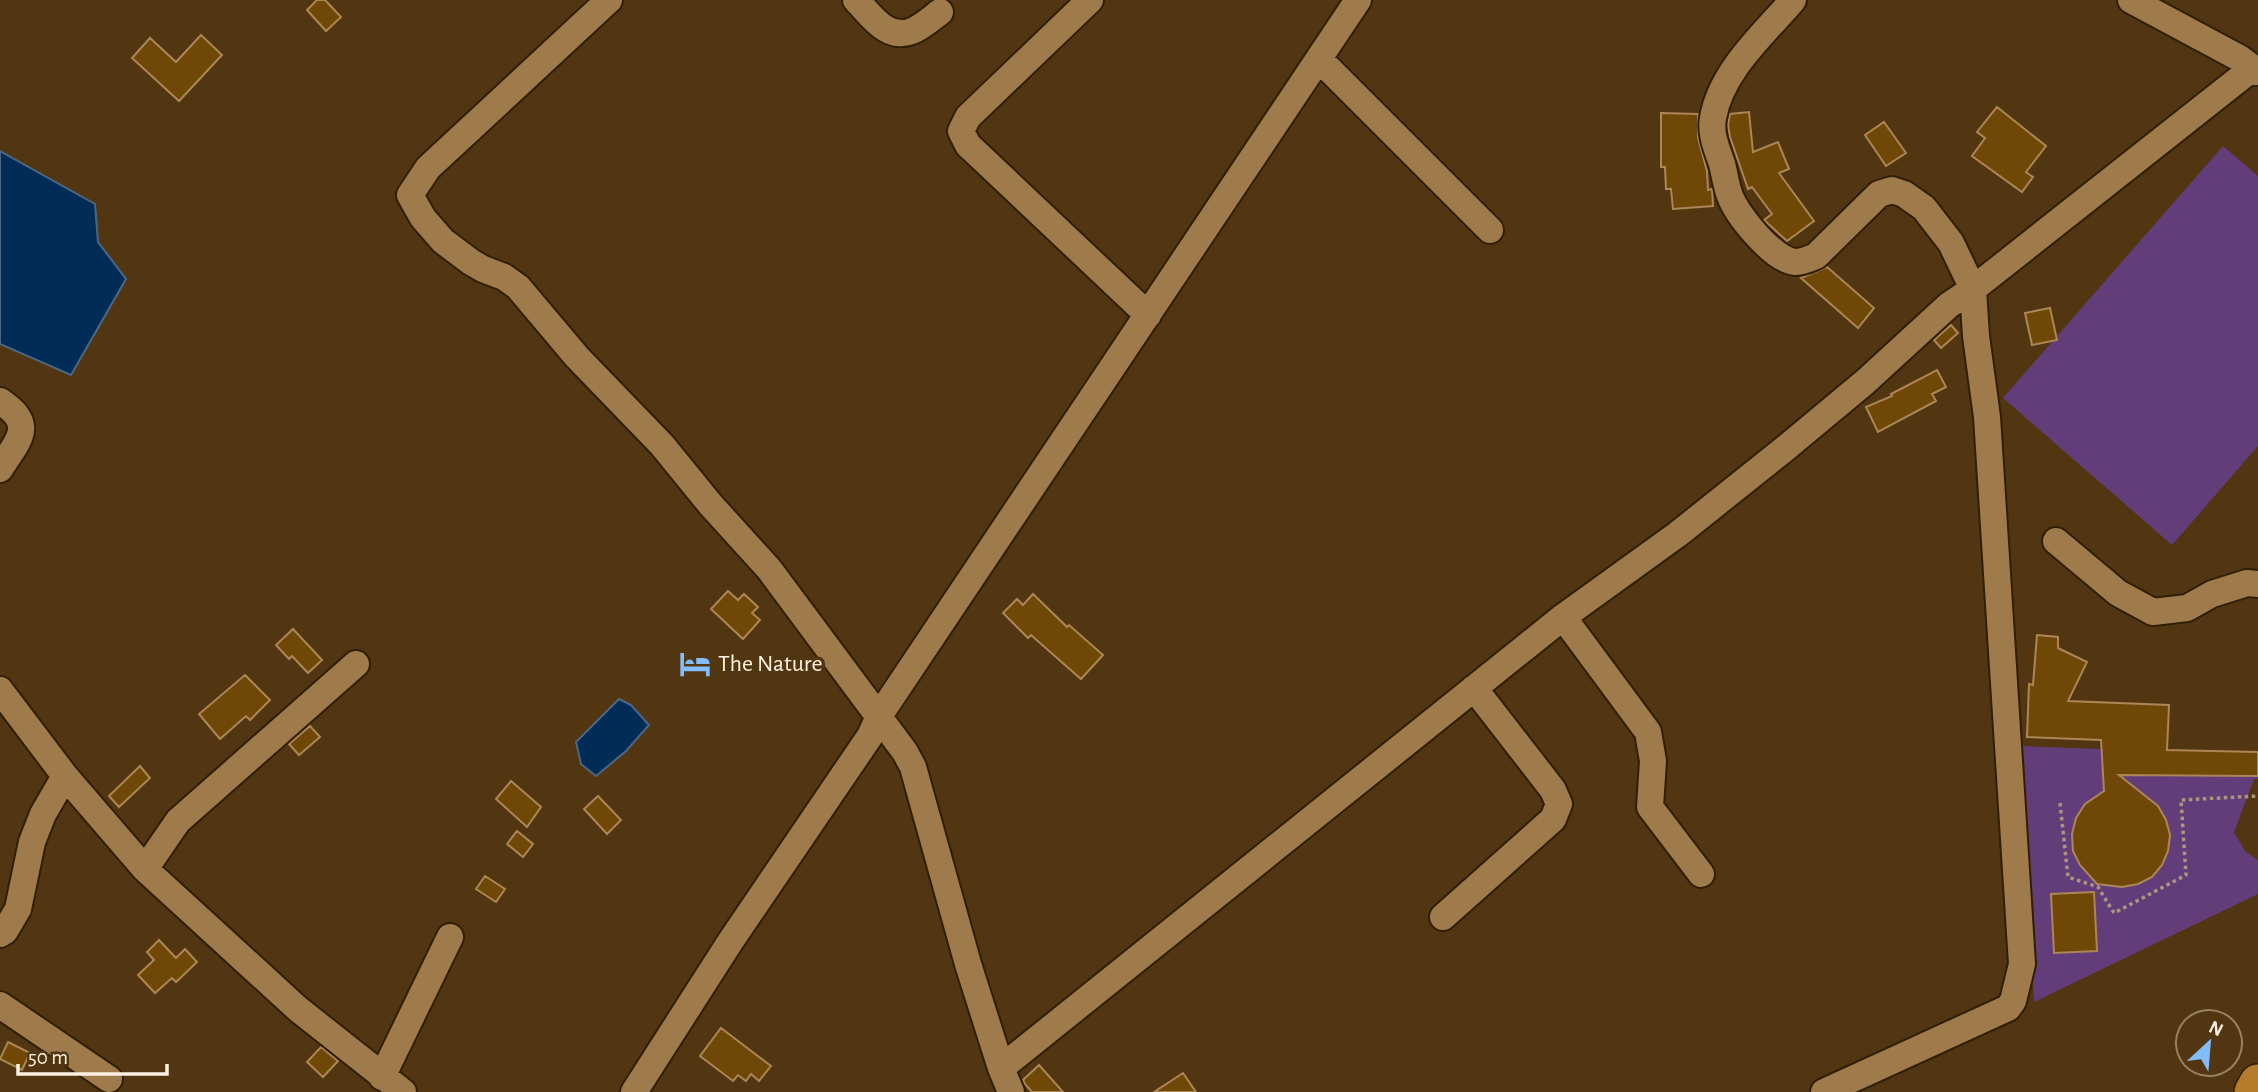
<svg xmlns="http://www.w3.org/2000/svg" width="2258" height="1092" viewBox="0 0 2258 1092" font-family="'Alegreya Sans',sans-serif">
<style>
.green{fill:#633d79}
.water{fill:#002c57;stroke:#4c6781;stroke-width:2}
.building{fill:#6f4706;stroke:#ac8656;stroke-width:2}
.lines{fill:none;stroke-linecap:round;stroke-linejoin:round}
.minor-casing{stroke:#311f05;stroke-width:30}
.highway-casing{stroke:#311f05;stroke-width:40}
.path{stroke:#aa967d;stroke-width:3.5;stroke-dasharray:3.5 3.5;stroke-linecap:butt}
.minor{stroke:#9f7a4a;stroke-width:26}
.highway{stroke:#b57c2b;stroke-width:37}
.labels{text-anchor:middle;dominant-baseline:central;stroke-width:7;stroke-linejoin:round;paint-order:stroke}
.poi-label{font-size:24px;fill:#fef1e2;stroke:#513611;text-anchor:start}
</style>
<rect width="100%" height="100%" fill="#513611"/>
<path class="green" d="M2223 146 2258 176V446L2172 545 2003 398Z
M2020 746 2101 749 2258 752V779H2254L2234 832 2245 851 2258 860V894L2034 1002Z"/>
<path class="water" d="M0 151 95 204 98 242 126 279 71 375 0 344Z
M619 699 631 705 649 725 626 751 596 776 581 764 576 742Z"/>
<path class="building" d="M317 0H325L341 17 326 31 307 10Z
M201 35 222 55 179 101 132 58 150 38 176 62Z
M1997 107 2046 146 2026 172 2033 177 2022 192 1972 156 1985 138 1977 132Z
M1749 112 1753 152 1778 142 1789 169 1779 173 1814 221 1787 241 1764 220 1772 214 1752 187 1748 189 1730 137 1728 125 1730 114Z
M1661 113 1698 114V138L1707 171 1708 190 1712 189 1713 206 1673 209 1671 189H1666L1665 167H1661Z
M1884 122 1906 153 1886 166 1865 135Z
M1827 267 1874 308 1858 328 1801 278Z
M2050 308 2057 340 2032 345 2025 313Z
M1951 325 1958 333 1941 348 1934 340Z
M1937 370 1946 387 1932 394 1936 401 1878 432 1866 407 1892 396 1891 394Z
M728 591 738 600 744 594 758 607 752 613 760 620 743 639 711 609Z
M1033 594 1067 627 1069 625 1103 655 1081 679 1031 635 1028 638 1003 613 1017 599 1023 605Z
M293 629 322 660 308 673 292 656 289 659 276 645Z
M2037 635 2058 637V648L2087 662 2068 701 2169 705 2167 750 2258 752V776L2119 775 2158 806 2166 820 2170 835 2168 851 2162 865 2152 877 2138 884 2122 887 2097 884 2080 865 2073 851 2072 834 2076 818 2085 804 2104 791 2101 740 2027 737 2029 684 2033 685Z
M245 675 270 700 250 720 246 716 220 739 199 714Z
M310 726 320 737 299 755 289 744Z
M140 766 150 778 119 807 109 796Z
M511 781 541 807 527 827 496 799Z
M598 796 621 820 607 834 584 809Z
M517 831 533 844 523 857 507 844Z
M485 876 505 889 496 902 476 889Z
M2094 892 2097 951 2054 953 2051 894Z
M159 940 176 958 185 949 197 962 176 982 172 978 155 993 138 975 154 960 147 952Z
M721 1028 771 1066 759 1081 751 1074 746 1081 738 1075 733 1081 700 1056Z
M8 1042 30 1053 22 1070 0 1059Z
M321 1047 338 1061 323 1077 307 1062Z
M1039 1065 1063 1092H1032L1025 1084 1023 1080Z
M1183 1073 1196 1092H1154Z"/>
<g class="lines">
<defs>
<path id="minor" d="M609 0 428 168 410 195 423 218 443 241 471 262 483 269 504 277 518 287 577 357 662 445 710 504 769 569 905 752 913 767 968 964 1001 1068 1011 1092
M856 0C871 15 887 41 912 31 922 27 932 18 940 12
M1090 0 968 117 961 131 968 145 1148 315
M1793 0C1764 34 1721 71 1713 118 1710 134 1717 149 1722 164 1725 175 1726 186 1730 196 1737 215 1773 260 1795 262 1803 262 1809 259 1816 256L1879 194 1892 190 1904 194 1924 208 1951 243 1973 289 1976 336 1987 417 2022 964 2013 1001 2008 1008 1824 1092
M2131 0 2241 59 2258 72
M1319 59 1490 230
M0 401C37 425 18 440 0 469
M2056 541 2118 593 2153 612 2187 608 2212 594 2247 583 2258 584
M1563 617 1648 732 1653 761 1650 807 1701 874
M0 690 65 776 145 869 298 1009 403 1092
M145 869 178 821 356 664
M1443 917 1553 819 1559 804 1553 790 1474 688
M0 934 5 931 18 909 32 842 43 814 65 776
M0 1005 109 1079
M1001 1068 1563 617 1678 534 1782 451 1865 382 1949 305 1973 289 2253 68
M382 1077 450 937
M634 1092 730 942 870 736 879 716 1358 0"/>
<path id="highway" d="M2253 1092 2258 1083"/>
</defs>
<use href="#minor" class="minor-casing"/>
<use href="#highway" class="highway-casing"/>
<path class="path" d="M2060 803 2068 877 2098 887 2114 913 2186 875 2181 800 2258 796"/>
<use href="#minor" class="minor"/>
<use href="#highway" class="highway"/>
</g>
<defs>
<symbol id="hotel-bare" viewBox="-9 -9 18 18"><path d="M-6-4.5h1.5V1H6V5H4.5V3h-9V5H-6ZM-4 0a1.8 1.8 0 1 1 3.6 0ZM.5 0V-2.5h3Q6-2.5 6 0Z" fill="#83bcfb" stroke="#513611" stroke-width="2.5" paint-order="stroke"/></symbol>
</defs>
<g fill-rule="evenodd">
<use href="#hotel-bare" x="673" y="642" width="44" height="44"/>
</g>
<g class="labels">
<g class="poi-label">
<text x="718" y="664">The Nature</text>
</g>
</g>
<g transform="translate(2209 1043) rotate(26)"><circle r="33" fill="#513611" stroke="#968165" stroke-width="2"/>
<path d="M0-5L12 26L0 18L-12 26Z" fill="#83bcfb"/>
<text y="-10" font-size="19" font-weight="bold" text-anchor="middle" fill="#fef1e2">N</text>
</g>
<path d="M18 1064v10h149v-10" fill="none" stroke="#fef1e2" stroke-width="3.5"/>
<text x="28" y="1064" font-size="21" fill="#fef1e2" stroke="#513611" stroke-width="5" paint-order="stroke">50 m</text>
</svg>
